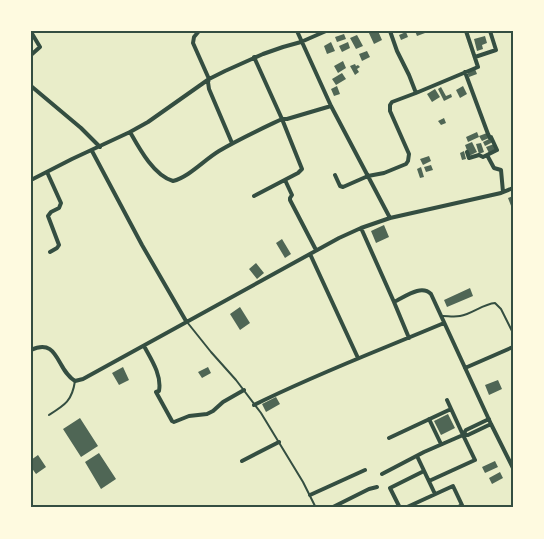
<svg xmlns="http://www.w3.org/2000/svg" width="544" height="539" viewBox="0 0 544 539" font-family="'Titillium Web',sans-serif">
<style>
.building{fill:#4f6655}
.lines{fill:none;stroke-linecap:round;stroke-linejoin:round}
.service{stroke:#344e41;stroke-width:2}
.minor{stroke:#344e41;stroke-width:4}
.neatline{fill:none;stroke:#344e41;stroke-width:2}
</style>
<rect width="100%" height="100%" fill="#e9edc9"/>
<path class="building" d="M368 31H378L382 40 374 44Z
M415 31H425V33L417 36Z
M406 32 408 37 401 40 399 35Z
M344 34 346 39 337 42 335 37Z
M357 35 363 46 356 49 350 38Z
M485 36 487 43 482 45 483 49 477 51 474 39Z
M331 42 335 51 327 54 324 46Z
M348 42 350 48 342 52 339 46Z
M367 51 370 57 362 61 359 54Z
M343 61 346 68 338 73 334 66Z
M355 64 356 66 358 65 360 67 357 69 359 72 355 75 350 66Z
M475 69 477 74 469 77 467 72Z
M342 73 346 79 336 85 332 79Z
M337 86 340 94 334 96 331 89Z
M463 86 467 94 460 98 456 90Z
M441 87 446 96 451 94 452 97 444 101 438 89Z
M435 89 440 97 432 102 427 94Z
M444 118 446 123 441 125 438 121Z
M477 132 479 137 468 142 466 137Z
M487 133 489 138 482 141 479 136Z
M491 138 493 142 485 146 483 142Z
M472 142 477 152 469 156 465 145Z
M481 143 484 152 479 154 476 144Z
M494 144 496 150 489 153 486 147Z
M464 151 466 159 462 160 460 153Z
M429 156 431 161 423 165 420 159Z
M431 165 433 170 426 172 424 167Z
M421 167 424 177 420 178 417 169Z
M513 196V211L508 198Z
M384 225 389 237 376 243 371 231Z
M282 239 291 254 285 258 276 243Z
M256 263 264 273 257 279 249 269Z
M470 288 473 296 447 307 444 300Z
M240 307 250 323 240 330 230 314Z
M123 367 129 380 119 385 112 373Z
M208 367 211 373 202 378 198 372Z
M498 380 502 389 489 395 485 385Z
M276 397 280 404 266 412 262 404Z
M448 414 455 428 441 435 434 421Z
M80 418 98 446 81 457 63 429Z
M99 453 116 479 101 489 85 462Z
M38 455 46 467 36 474 31 467V460Z
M495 461 498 467 485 473 482 467Z
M500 472 503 478 492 484 489 478Z"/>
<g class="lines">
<path class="service" d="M443 316C448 316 454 317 460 316 472 314 483 304 495 303L501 309 512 331
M187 322 211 352 236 380 261 413 303 482 316 508
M49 415C65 405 72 401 75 381"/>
<path class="minor" d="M199 31 194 37 193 43 209 79 208 82 209 89 232 143
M297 31 331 106 390 218
M390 31 397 51 409 75 416 93 478 67 466 31
M31 32 40 47 31 55
M475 57 496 50 490 31
M465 72 488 134 490 138 491 137 497 150 487 155 494 168 501 170 503 192
M31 86 81 128 100 147
M130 132C139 148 154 176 173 181 189 177 204 160 219 151 239 139 261 129 282 119H287L331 106
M92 151 142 245 186 321
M467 152 469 158 479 155 483 157 487 155
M47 172 61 203 59 208 51 212 48 216 59 245 57 248 50 252
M335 175 340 186 343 187 368 176 384 173 406 164 408 161 409 154 390 111V105L392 102 416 93
M31 180 72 159 130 132 148 122 209 79 225 71 263 54 283 47 301 42 326 31
M285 180 292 195 290 198V200L316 250
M254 196 298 173 302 169 282 119 254 57
M361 228 394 302C405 297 421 284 431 294L491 424 513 468
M310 254 358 358
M394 302 409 338
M144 346C151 359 162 375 159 391L156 392 172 421 174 422 189 416 207 414 213 411 223 402 244 390
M31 350C59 337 56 370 75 381L83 379 339 238 361 228 390 218 501 193 513 188
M465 368 513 347
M447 400 463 435 466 430 489 419
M254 405C316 374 380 350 444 323
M429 419 441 444
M389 438 451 409
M417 456 435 494
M242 461 279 442
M382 474 424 452 463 435H468L491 424
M429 481 475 460 463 435
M310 495 365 470
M331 508 369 489 377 487
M400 508 390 488 424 471
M405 508 453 486 462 505 457 508"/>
</g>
<rect width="544" height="539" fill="none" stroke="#fefae0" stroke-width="65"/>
<rect x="32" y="32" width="480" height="474" class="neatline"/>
</svg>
